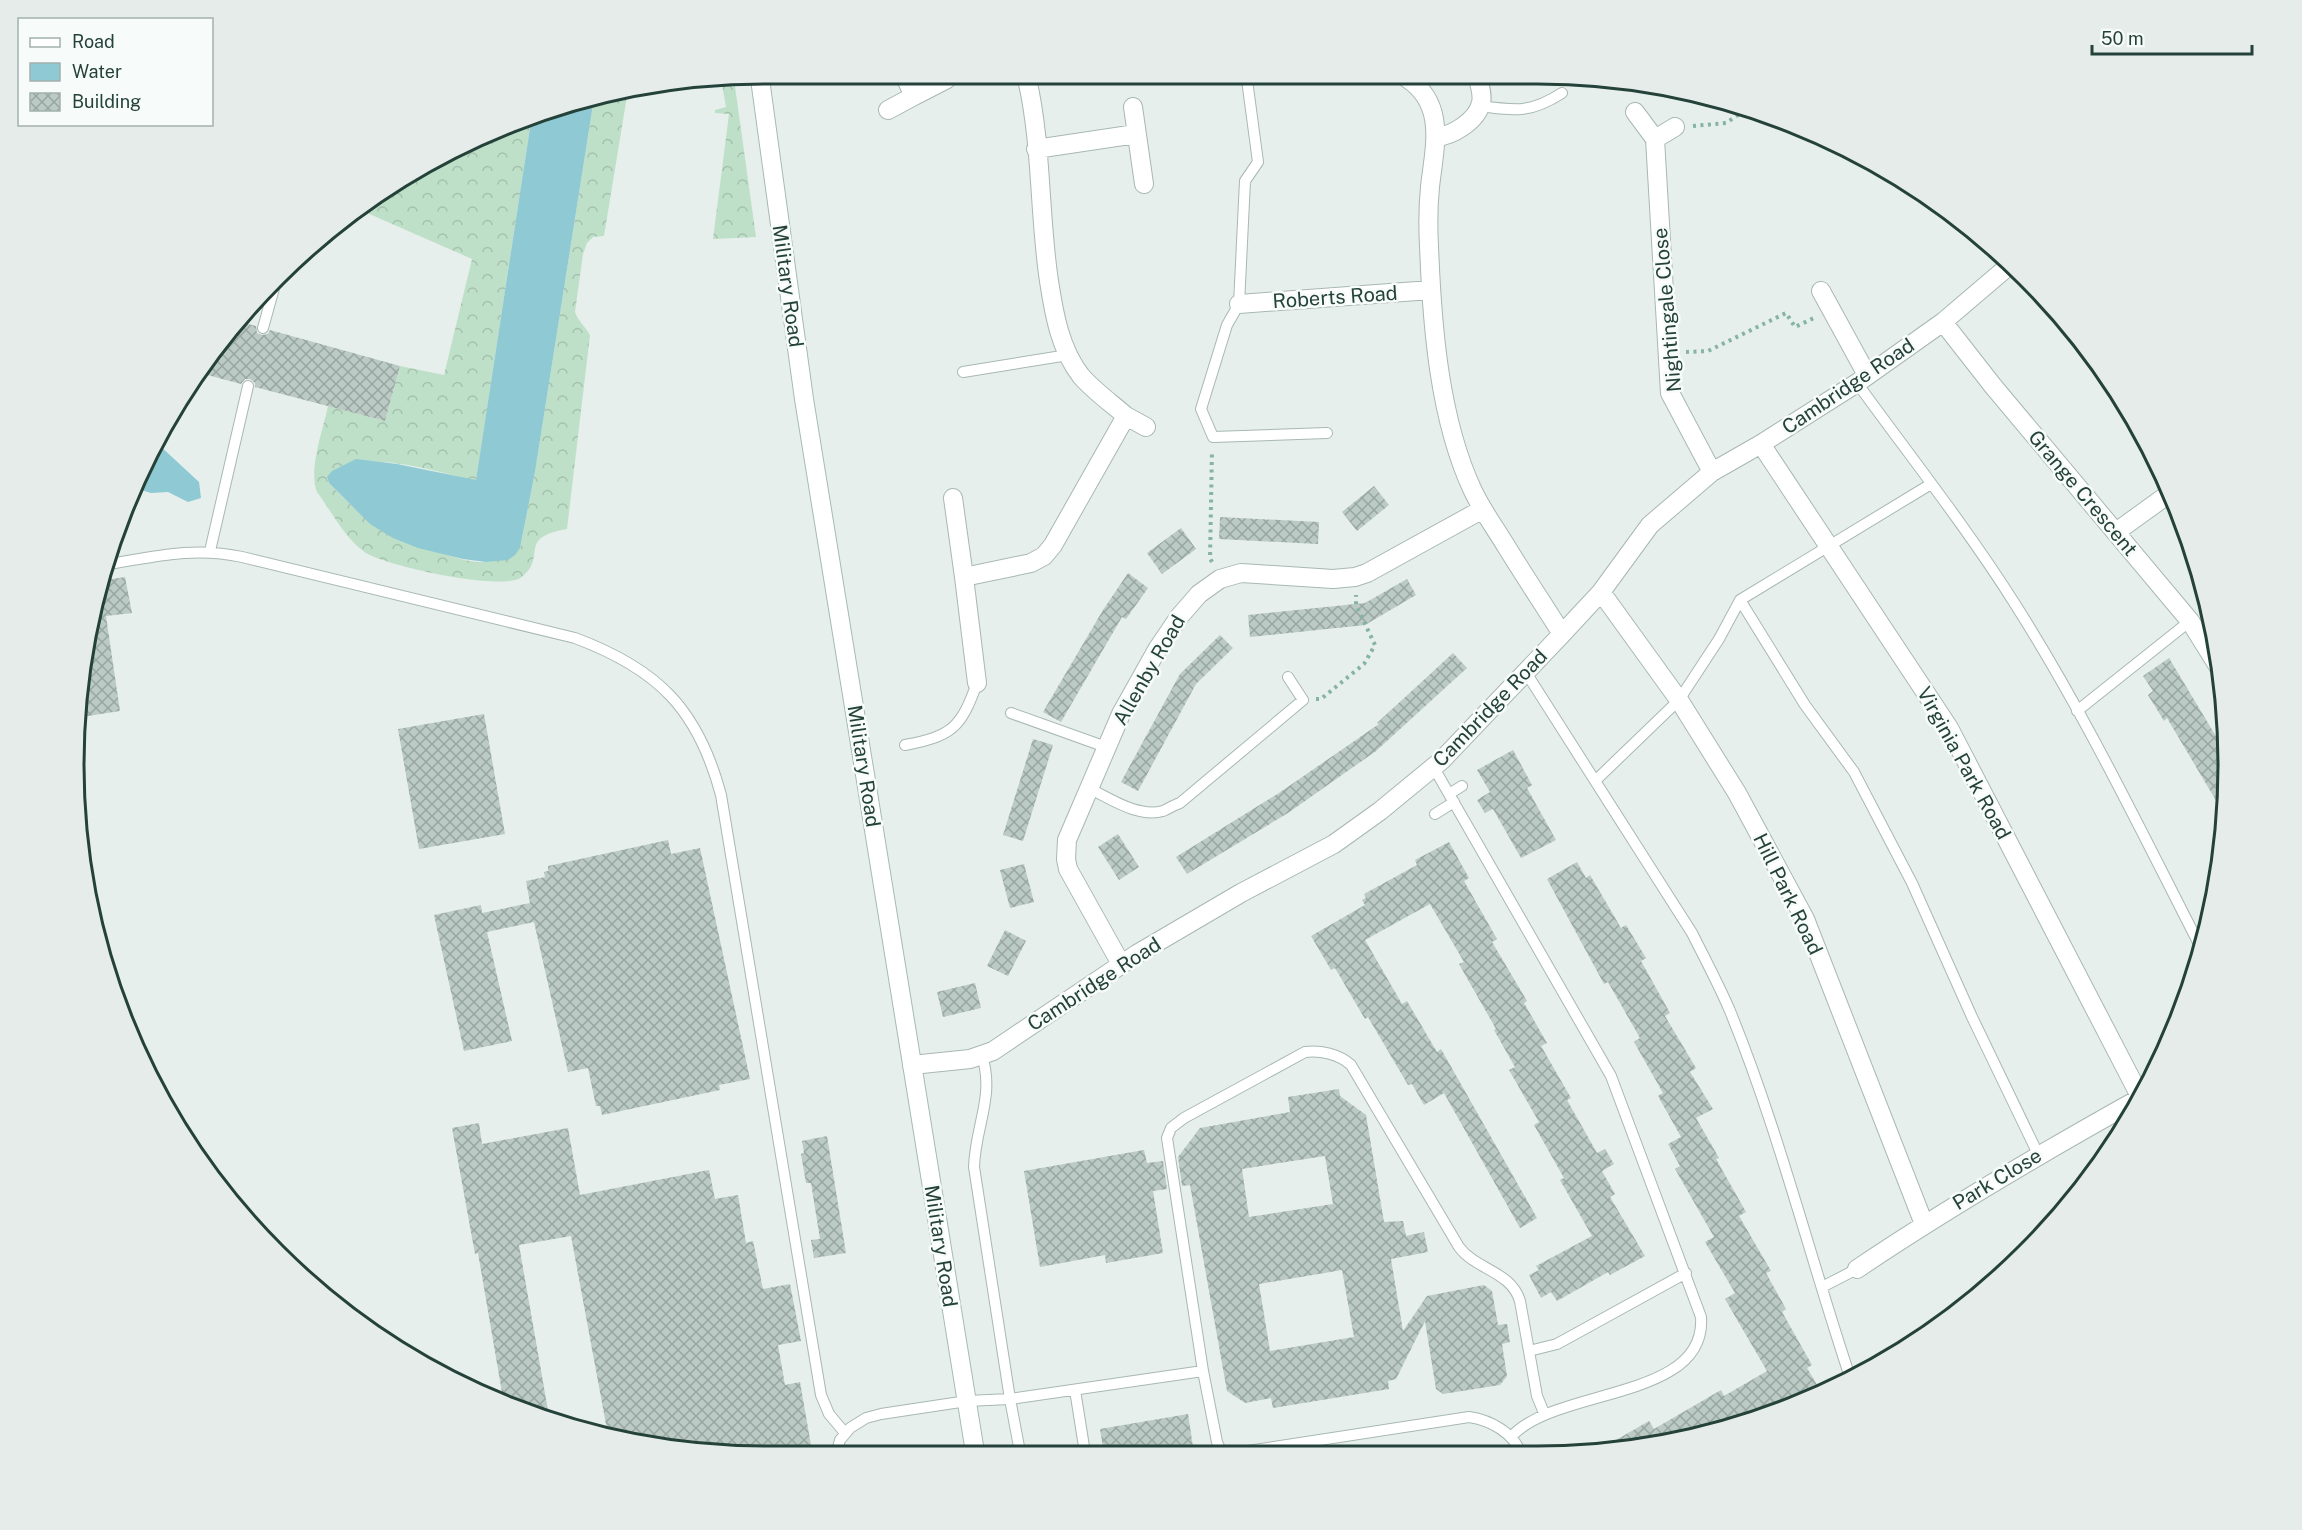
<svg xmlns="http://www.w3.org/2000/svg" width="2302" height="1530" viewBox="0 0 2302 1530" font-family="'Public Sans',sans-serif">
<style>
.forest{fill:url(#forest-crowns)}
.water{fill:#8ec9d4}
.building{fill:url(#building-cross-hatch);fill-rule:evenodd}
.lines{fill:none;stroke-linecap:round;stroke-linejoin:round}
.lane-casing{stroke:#a8b8b2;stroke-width:12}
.street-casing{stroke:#a8b8b2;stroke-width:20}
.secondary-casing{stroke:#a4bbb3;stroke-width:20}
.path{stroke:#86b3a5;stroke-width:4;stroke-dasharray:3 4.5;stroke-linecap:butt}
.lane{stroke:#fff;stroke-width:10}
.street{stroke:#fff;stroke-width:18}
.secondary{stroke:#fff;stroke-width:18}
.labels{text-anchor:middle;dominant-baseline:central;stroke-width:5;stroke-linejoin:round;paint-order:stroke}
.street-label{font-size:20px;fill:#24423a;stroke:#f7fbf9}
.rim{fill:none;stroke:#24423a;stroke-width:3}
</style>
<defs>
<pattern id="forest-crowns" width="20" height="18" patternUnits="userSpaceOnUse" patternTransform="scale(1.5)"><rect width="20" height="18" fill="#bfe0c8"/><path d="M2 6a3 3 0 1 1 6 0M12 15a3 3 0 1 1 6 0" fill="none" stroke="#a4c1ad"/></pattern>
<pattern id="building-cross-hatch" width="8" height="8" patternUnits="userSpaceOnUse" patternTransform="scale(1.5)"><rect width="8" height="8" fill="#bbcac4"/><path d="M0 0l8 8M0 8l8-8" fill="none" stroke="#98a6a0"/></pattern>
</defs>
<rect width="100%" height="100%" fill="#e6efeb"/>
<path class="forest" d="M721 79H734L756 237 713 239 729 114 715 113V110L726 107Z
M628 90 604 236 593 237 587 243 583 254 575 312C578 321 585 326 590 335L567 529C516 538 548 556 522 577 503 592 387 566 366 553 345 539 332 512 317 492 308 470 323 430 328 406L385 421 400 366 444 375 472 259 358 209 381 190 532 115 476 481C441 473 351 443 327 478L329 483C370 525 386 539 444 554 457 558 472 563 485 562 496 561 510 552 520 548L535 472 594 98Z"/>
<path class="water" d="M594 98 535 472 520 548 515 555 508 560 486 562 463 559 418 548 393 538 370 524 329 483 327 477 332 471 356 459 397 464 476 480 532 115 543 110Z
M158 444 199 482 201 498 188 502 168 492 151 493 134 488Z"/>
<path class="building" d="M237 321 256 326 257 333 262 335 268 334 270 330 400 366 385 421 255 387V383L250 379H245L241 384 200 373 217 344Z
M1374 486 1389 505 1357 531 1342 512Z
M1220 517 1319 522 1318 544 1219 539Z
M1181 528 1196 549 1162 574 1147 553Z
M1128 573 1148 588 1126 619 1122 617 1061 722 1043 712 1103 610Z
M125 577 132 613 106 616 120 711 75 718 99 581Z
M1407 579 1416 595 1365 625 1250 637 1248 615 1365 603Z
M1220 635 1233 648 1196 684 1138 791 1121 782 1180 674Z
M1453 653 1467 668 1376 751 1288 813 1187 874 1176 857 1279 793 1379 724 1377 723Z
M2169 658 2226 753 2224 814 2167 718 2164 721 2148 695 2153 691 2143 676Z
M484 714 505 834 419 849 398 729Z
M1033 739 1053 745 1023 841 1003 835Z
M1513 750 1532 785 1527 788 1556 840 1521 858 1493 809 1485 813 1477 800 1490 792 1477 770Z
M1118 834 1139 867 1119 880 1098 847Z
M668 840 671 854 700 848 750 1079 719 1085 720 1090 602 1115 600 1106H596L588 1068 568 1072 534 922 487 932 512 1041 464 1051 434 915 481 905 482 913 530 903 526 881 545 877 544 872 548 871V866Z
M1449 842 1469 878 1464 881 1497 939 1492 942 1527 1001 1524 1003 1547 1043 1541 1046 1571 1098 1567 1100 1597 1153 1605 1149 1614 1164 1602 1171 1615 1194 1610 1197 1645 1256 1610 1275 1608 1272 1557 1301 1551 1292 1541 1298 1529 1275 1539 1270 1536 1266 1592 1236 1560 1180 1564 1178 1534 1125 1539 1122 1509 1070 1515 1067 1494 1030 1496 1029 1459 964 1464 962 1430 904 1365 940 1402 1004 1407 1001 1437 1052 1441 1049 1537 1218 1520 1228 1444 1093 1424 1105 1412 1084 1408 1085 1368 1017 1365 1019 1335 968 1331 970 1311 936 1365 905 1362 900 1366 898 1364 894 1417 865 1415 860Z
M1577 862 1586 878 1590 875 1621 928 1626 925 1646 958 1641 961 1670 1013 1665 1016 1696 1068 1690 1072 1713 1109 1696 1118 1719 1158 1716 1159 1746 1212 1739 1216 1771 1271 1766 1273 1786 1309 1782 1312 1812 1365 1807 1368 1822 1393 1716 1433 1597 1453V1451L1649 1421 1654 1429 1721 1390 1724 1396 1767 1371 1725 1299 1735 1293 1705 1242 1714 1237 1675 1169 1680 1166 1668 1144 1681 1137 1658 1096 1663 1093 1634 1042 1640 1038 1608 982 1604 984 1547 879Z
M1024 864 1034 902 1010 908 1000 870Z
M1005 930 1026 941 1008 976 987 966Z
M975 983 981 1008 943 1017 937 992Z
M1339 1089 1340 1096 1366 1115 1384 1222 1403 1221 1406 1236 1424 1232 1428 1252 1391 1259 1403 1331 1427 1296 1484 1285 1492 1291 1498 1325 1507 1324 1510 1342 1502 1344 1507 1376 1500 1385 1443 1394 1436 1389 1425 1321 1396 1379 1388 1381 1389 1389 1273 1408 1271 1398 1245 1403 1227 1391 1190 1185 1182 1186 1178 1157 1200 1128 1290 1112 1288 1097ZM1325 1156 1333 1204 1249 1217 1242 1169ZM1342 1270 1354 1337 1270 1351 1259 1284Z
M479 1123 482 1144 568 1128 580 1195 709 1170 715 1199 738 1195 746 1243 753 1241 763 1289 790 1284 801 1341 778 1345 785 1385 800 1382 812 1451H674L608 1435 571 1236 519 1245 550 1422 504 1404 478 1253 475 1254 452 1128Z
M827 1136 846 1253 814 1258 811 1240 820 1239 811 1183H806L801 1154 804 1153 802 1141Z
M1144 1150 1147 1163 1163 1161 1167 1189 1153 1191 1163 1253 1106 1263 1105 1255 1040 1267 1024 1171Z
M1188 1414 1194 1453H1104L1100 1429Z"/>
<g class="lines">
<defs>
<path id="lane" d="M1247 80 1258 162 1245 181 1239 304 1227 325 1201 409 1213 437 1327 433
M1481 106C1516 111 1531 113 1562 93
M263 328 278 274
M963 372 1068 355
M1857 383C1910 456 1967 528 2015 604 2085 714 2142 833 2201 948
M210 551 248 386
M104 565C153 557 193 546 242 557L575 638C658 669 698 709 721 795L821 1395 829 1414 845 1433
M1740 600 1805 705 1854 772 1912 883 1972 1017 2038 1154
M2196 631 2211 621
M1525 671 1692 933C1705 959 1719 985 1730 1011 1779 1131 1810 1258 1851 1380
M2077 711 2190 621
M1011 713 1106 747
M905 745C952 736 961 728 977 683
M1434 768 1449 794
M1595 781 1679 700 1719 639 1740 600 1931 484
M1462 786 1449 794 1611 1076 1701 1317C1707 1401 1555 1387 1511 1437
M1088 788C1110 798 1137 818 1163 811 1168 809 1174 805 1180 803L1303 700 1288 677
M1435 814 1454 802
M982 1056C995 1096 975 1127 974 1167L1010 1399 1020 1452
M1822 1287 1857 1269
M1529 1351 1557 1344 1686 1273
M1075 1390 1085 1453
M837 1451 840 1440 850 1428 866 1418 881 1414 967 1401 1010 1399 1203 1371
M1227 1453 1220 1449 1217 1442 1203 1371 1167 1138 1171 1128 1184 1118 1305 1052C1320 1050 1339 1054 1351 1065L1459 1247C1476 1270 1511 1271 1520 1301L1537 1396 1544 1413
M1235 1453 1469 1417C1490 1420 1515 1433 1521 1455"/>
<path id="street" d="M906 79 914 96 947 79
M1408 79C1447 105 1434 149 1430 187 1428 207 1428 227 1429 246 1432 325 1439 419 1473 491 1482 510 1495 528 1506 546 1524 575 1543 604 1562 634
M1133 107 1144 184
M888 110 914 96
M1635 112 1655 139 1670 393 1712 472
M1436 137C1452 136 1477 121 1481 103 1483 95 1480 87 1478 79
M1655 139 1675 127
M1036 149 1136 134
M1821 291 1867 375
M1239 304 1431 290
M1943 322 1993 386 2190 621 2218 666
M1126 416 1146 427
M1761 444 1949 728 2141 1098
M953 498 964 577
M2116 532 2170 493
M1601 592 1679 700 1737 793 1805 919 1924 1224
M977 683 964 577 1031 563 1044 556 1053 545 1126 416C1111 403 1094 391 1081 376 1060 349 1054 314 1049 281 1039 215 1042 143 1027 79
M1121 964 1068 869 1066 859 1067 840 1121 714 1158 648 1179 617 1199 594 1220 579 1241 573 1333 579 1355 577 1367 573 1483 509
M912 1065 970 1059 993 1051 1137 954 1241 893 1334 844 1380 811 1442 760 1562 634 1601 592 1650 525 1712 472 1761 444 1857 383 1943 322 2011 264
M1857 1269C1949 1207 2045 1151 2142 1097"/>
<path id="secondary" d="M760 79 804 399 975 1452"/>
</defs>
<use href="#lane" class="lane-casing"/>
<use href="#street" class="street-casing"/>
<use href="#secondary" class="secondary-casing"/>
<path class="path" d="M1693 126 1726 123 1747 109
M1835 142 1846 147
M1686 352 1708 351 1786 313 1795 327 1816 317
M1212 562 1210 558 1212 450
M1316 699H1321L1364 664 1375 645 1356 605V595"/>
<use href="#lane" class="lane"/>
<use href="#street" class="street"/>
<use href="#secondary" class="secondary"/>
</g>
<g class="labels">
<g class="street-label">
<text transform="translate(788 286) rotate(82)">Military Road</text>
<text transform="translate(1335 297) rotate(-4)">Roberts Road</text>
<text transform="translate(1667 310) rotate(-95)">Nightingale Close</text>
<text transform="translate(1848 386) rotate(-34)">Cambridge Road</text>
<text transform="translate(2083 493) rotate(50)">Grange Crescent</text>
<text transform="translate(1149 670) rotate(-60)">Allenby Road</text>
<text transform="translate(1490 708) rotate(-46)">Cambridge Road</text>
<text transform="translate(1964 763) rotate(61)">Virginia Park Road</text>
<text transform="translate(864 766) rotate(81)">Military Road</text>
<text transform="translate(1788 894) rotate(64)">Hill Park Road</text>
<text transform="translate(1094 984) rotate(-33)">Cambridge Road</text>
<text transform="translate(1997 1179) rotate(-31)">Park Close</text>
<text transform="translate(941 1246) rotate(81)">Military Road</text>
</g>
</g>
<path d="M0 0H2302V1530H0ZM765 84H1537A681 681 0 0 1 2218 765V765A681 681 0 0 1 1537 1446H765A681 681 0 0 1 84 765V765A681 681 0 0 1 765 84Z" fill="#e6ecea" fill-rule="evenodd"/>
<path class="rim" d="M765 84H1537A681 681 0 0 1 2218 765V765A681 681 0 0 1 1537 1446H765A681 681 0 0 1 84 765V765A681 681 0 0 1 765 84Z"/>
<rect x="18" y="18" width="195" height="108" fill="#f7fbf9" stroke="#a3b1ad" stroke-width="1.5"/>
<rect x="30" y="38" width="30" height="9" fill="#ffffff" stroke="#a3b1ad" stroke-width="1.5"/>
<text x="72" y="48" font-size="18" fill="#24423a">Road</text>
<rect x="30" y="63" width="30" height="18" fill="#8ec9d4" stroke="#a3b1ad" stroke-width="1.5"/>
<text x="72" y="78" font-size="18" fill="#24423a">Water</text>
<rect x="30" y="93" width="30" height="18" fill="url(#building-cross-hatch)" stroke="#a3b1ad" stroke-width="1.5"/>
<text x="72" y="108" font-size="18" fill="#24423a">Building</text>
<path d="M2092 45v9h160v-9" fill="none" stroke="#24423a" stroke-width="3"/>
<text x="2101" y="45" font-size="18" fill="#24423a" stroke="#f7fbf9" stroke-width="4.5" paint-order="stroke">50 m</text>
</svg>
